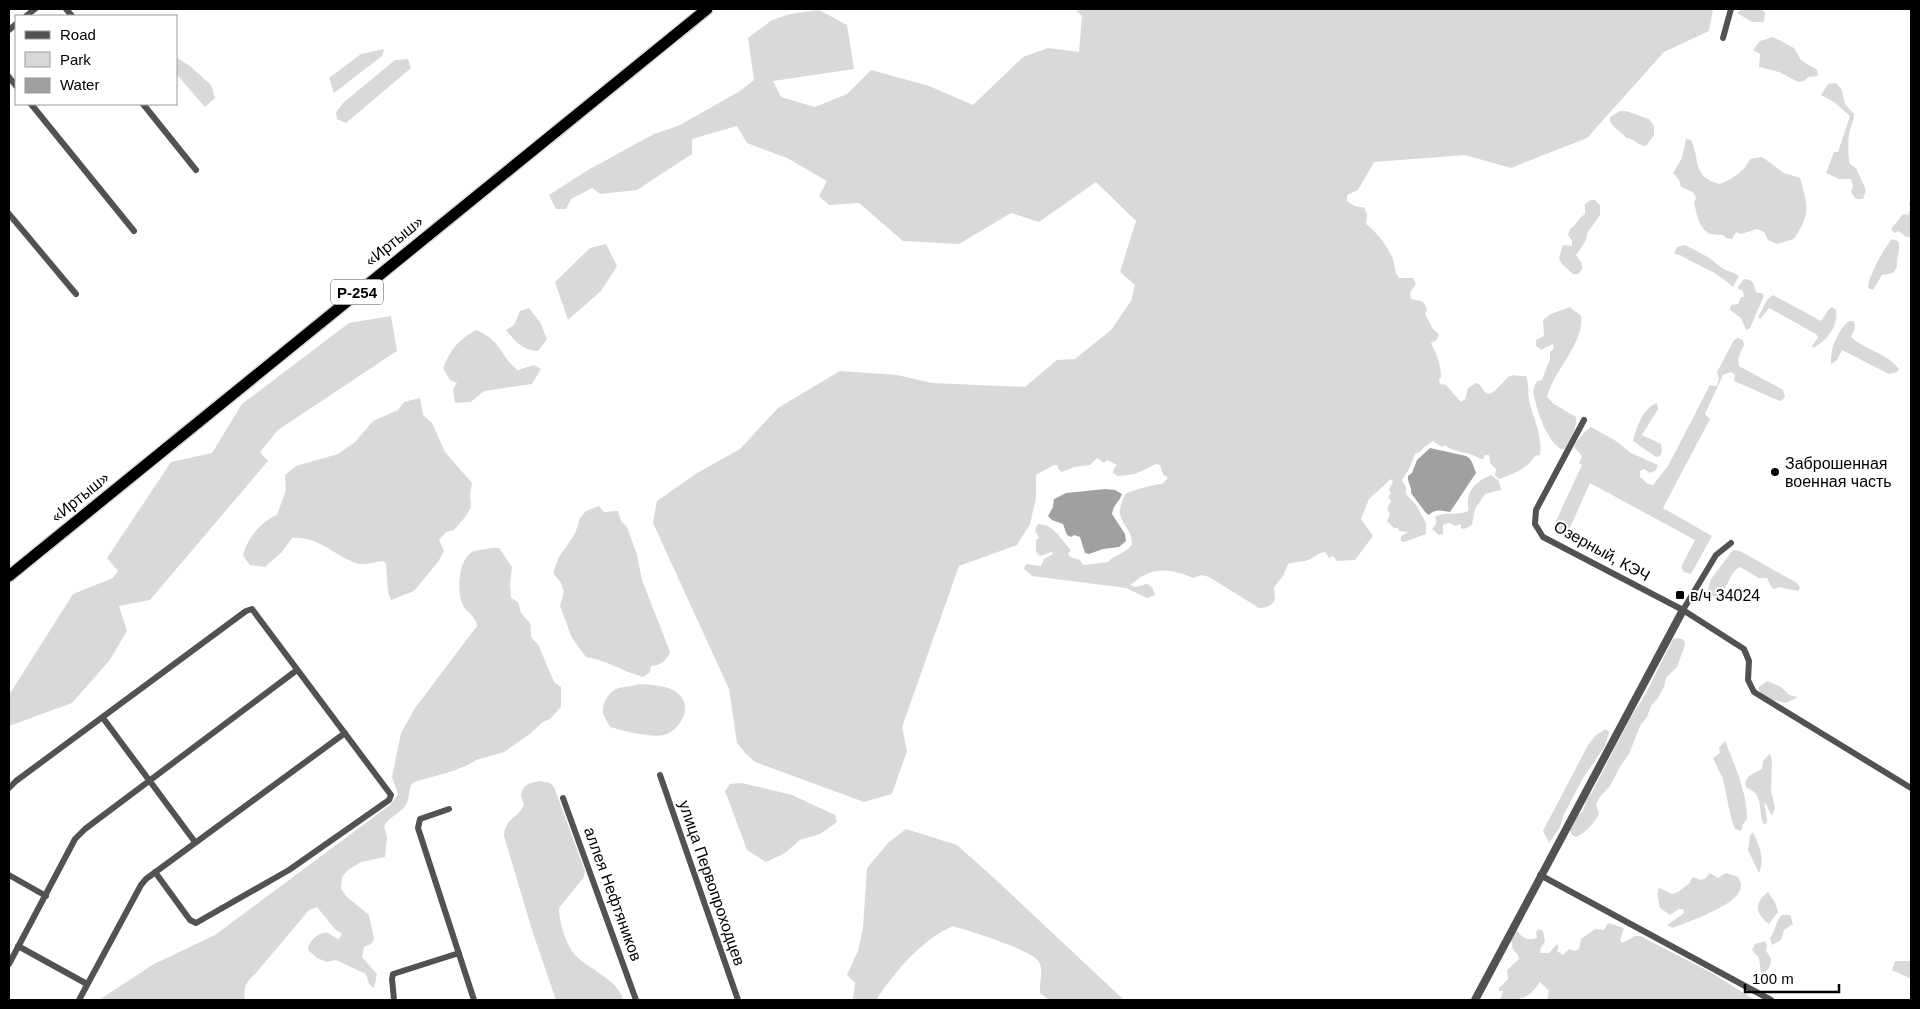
<svg xmlns="http://www.w3.org/2000/svg" width="1920" height="1009" viewBox="0 0 1920 1009" font-family="Arial,sans-serif">
<style>
.green{fill:#d9d9d9}
.water{fill:#a0a0a0}
.lines{fill:none;stroke-linecap:round;stroke-linejoin:round}
.trunk-casing{stroke:#dbdbdb;stroke-width:14}
.minor{stroke:#525252;stroke-width:6}
.tertiary{stroke:#525252;stroke-width:8}
.trunk{stroke:#000;stroke-width:11}
.poi-dot{fill:#000;stroke:#fff;stroke-width:2}
.labels{text-anchor:middle;dominant-baseline:central;stroke-width:4;stroke-linejoin:round;paint-order:stroke}
.shield{fill:#fff;stroke:#4c4c4c;stroke-width:1}
.shield-label{font-size:15px;font-weight:bold;fill:#000}
.street-label{font-size:16px;fill:#000;stroke:#fff}
.poi-label{font-size:16px;fill:#000;stroke:#fff;text-anchor:start}
</style>
<rect width="100%" height="100%" fill="#fff"/>
<path class="green" d="M1075 9H1713L1709 31 1664 52 1587 138 1511 168 1465 155 1374 162 1358 190 1347 195V201C1353 205 1357 208 1364 207L1367 214 1366 224C1376 231 1388 247 1393 259 1395 266 1394 271 1399 278H1413L1416 284 1410 293 1411 299C1421 301 1424 300 1427 310L1425 314 1433 329 1439 334 1437 340 1431 343C1437 355 1441 365 1441 377L1439 380 1440 384 1446 385 1461 402 1465 399 1468 388 1476 383 1479 384C1481 386 1482 389 1484 391 1492 401 1503 379 1510 376 1515 374 1521 377 1526 376 1529 384 1528 392 1529 400 1533 418 1543 436 1540 455L1535 456C1527 469 1513 474 1499 479L1495 475 1496 469 1490 463 1489 455H1485L1483 459H1480C1470 451 1450 452 1445 445L1442 447 1433 441 1423 448 1421 451 1415 454 1409 469 1402 480 1406 487V494L1416 505 1426 523V534L1404 542 1401 541V536L1408 532 1399 531 1398 528H1394L1387 521 1390 514 1387 509 1391 501 1388 497 1391 493 1389 489 1393 482 1391 479 1369 499 1361 519 1373 536 1355 560 1337 561 1333 556 1329 558 1325 552C1317 553 1313 559 1305 561 1299 562 1294 562 1288 564L1283 576 1274 587 1275 600C1271 606 1266 608 1259 608L1209 577 1202 575 1193 578C1179 572 1162 567 1147 574 1141 576 1136 581 1130 585L1135 587 1147 584 1152 587 1155 595 1147 598 1126 588 1032 576 1024 569 1026 564 1041 566 1044 559 1053 554 1052 552 1040 556 1036 552V540L1039 538 1035 530 1038 524C1054 524 1060 539 1071 550L1068 554 1070 557 1080 560 1082 564 1085 565 1108 562C1115 554 1126 554 1132 544 1133 532 1122 525 1120 514 1119 508 1123 499 1125 494 1131 491 1157 483 1162 484L1168 478 1163 474 1160 465 1156 464 1135 474 1118 476 1113 473 1114 468 1117 465 1107 460 1104 463 1097 458 1090 465 1074 467 1062 472 1059 470 1057 465H1054L1036 475V498L1030 524 1017 545 959 566 902 727 907 751 892 794 864 802 755 762 745 753 737 743 729 689 653 523 657 501 697 473 740 449 778 408 840 371 897 375 932 383 1025 387 1057 360 1075 359 1111 330 1131 301 1135 285 1120 272 1136 221 1096 182 1039 222 1011 213 959 244 903 241 859 203 829 205 819 196 827 181 787 158 747 143 737 126 692 139V154L637 190 600 194 592 188 571 199 566 209H556L549 195 588 170 654 134 678 126 740 91 754 80 748 38 772 20 790 14 819 10 847 25 854 69 773 81 781 97 815 107 847 94 871 70 929 86 973 105 1023 57 1048 48 1079 52 1082 16Z
M1742 9H1762L1765 13 1764 22H1752L1737 13Z
M1773 37 1794 48 1801 60 1817 70 1818 76 1808 77 1804 81 1798 82 1779 72 1759 67 1760 54 1753 50 1760 41Z
M384 49 382 56 334 93 329 78 361 54Z
M176 57 190 66 211 85 215 98 205 107 176 74Z
M408 59 411 68 346 123 337 119 336 112 343 103 395 60Z
M1836 83 1842 90 1845 104 1854 114C1854 122 1850 127 1849 135 1848 141 1848 159 1850 164L1856 168 1866 190 1863 199H1856L1851 192 1853 186 1851 179H1839L1826 173 1834 152H1838L1850 116 1834 102 1821 95 1828 84Z
M1620 111H1626L1649 119 1654 126V135L1646 146C1638 146 1634 138 1626 138 1622 130 1609 128 1610 117Z
M1686 139 1691 140C1701 161 1691 176 1720 184 1733 178 1744 172 1750 159L1762 157 1784 173 1800 178C1808 207 1811 213 1794 239L1777 244 1768 240 1764 232 1757 229 1741 234 1736 232 1732 239 1726 238 1723 235C1718 234 1711 236 1707 232 1698 226 1696 211 1694 202L1696 198 1693 192 1681 187 1679 180 1673 173 1682 158Z
M1591 200H1595L1600 205V215L1588 232 1585 242 1576 255C1581 262 1586 267 1578 274H1573L1562 264 1559 258 1563 245 1572 246V241L1568 235 1570 229C1577 225 1578 218 1585 214V204Z
M1911 201V235L1910 237H1906L1899 231 1894 233 1891 229 1903 214 1908 215 1910 210 1909 203Z
M1892 239 1898 241C1901 250 1896 258 1897 267L1893 273 1882 275 1873 290 1868 288C1868 277 1884 248 1892 239Z
M606 244 617 266 601 291 568 320 555 282 590 248Z
M1685 245C1694 250 1703 254 1711 259 1715 262 1719 267 1724 269 1729 272 1734 272 1739 276L1733 287C1719 273 1697 265 1680 255L1674 254 1677 247Z
M1744 279C1757 280 1752 286 1757 293H1762L1764 296 1750 328 1746 330 1741 318 1730 310 1731 305 1738 304 1741 297H1744L1743 291 1737 288Z
M1773 295 1821 321 1829 309 1832 307 1836 310C1839 325 1827 341 1813 348L1812 346 1818 337 1816 334 1769 308 1760 319 1758 317 1767 300Z
M1570 307 1581 316C1585 342 1553 372 1547 397L1554 404 1576 417C1578 425 1570 442 1565 449H1561C1547 441 1537 411 1534 396 1532 391 1535 385 1537 381L1542 380 1550 359V352L1554 348 1553 344 1541 350 1536 346V340L1544 336 1543 320 1551 314Z
M529 308 540 322 547 339 538 351C522 350 516 342 506 330L514 325 520 311Z
M391 316 397 351 278 430 260 452 268 461 150 600 119 606 127 631 109 661 72 703 9 726V695L73 594 113 578 118 571 107 558 171 462 212 453 242 404 349 323Z
M1849 321H1854L1855 328 1851 337C1865 350 1887 353 1899 369L1897 372 1889 374 1842 350 1837 360 1831 364C1830 349 1837 331 1849 321Z
M476 330C503 341 499 356 518 370L534 365 541 369 532 384 484 391 471 402 455 403 453 389 457 383 450 380 443 368C452 348 457 341 476 330Z
M1738 338 1743 340 1744 345 1738 359 1739 366 1783 390 1785 397 1781 401 1775 399 1734 381 1735 375 1731 372 1723 375 1705 414 1710 419 1663 508 1712 536 1691 574 1684 572 1681 567 1695 540 1590 483 1568 532 1563 533 1557 528 1555 523 1582 465 1579 463 1582 456 1574 447C1576 441 1585 431 1591 427L1616 441 1631 453 1658 465 1656 470 1650 473 1644 469 1640 471V477L1648 484 1653 485 1668 466 1710 385 1717 386 1719 378 1717 372 1734 340Z
M420 398 423 415 432 423 445 452 472 483 470 494 471 507 466 516 454 530 446 532 439 540 444 551 438 562 414 591 391 600 388 592 386 564 383 561C375 562 363 566 356 563 334 555 316 535 292 538L282 552 265 567 250 565 243 556C247 538 261 522 277 515L286 490 285 475 296 466 338 454 355 442 373 421 398 410 404 402Z
M1657 403 1658 409 1642 435 1661 444 1662 451 1660 456 1656 457 1633 441C1637 428 1642 408 1657 403Z
M1491 475 1499 481 1501 490 1485 494 1475 509 1472 525 1464 529 1461 528V524L1456 526 1448 523 1443 525V534L1439 535 1432 529C1436 524 1438 524 1435 517 1444 511 1458 516 1468 511 1469 507 1467 503 1468 499 1470 486 1480 480 1491 475Z
M599 506 604 512 618 511 621 521 627 527 637 555 642 580 670 652C666 661 662 665 651 666L650 672 643 677C624 672 606 660 586 657L572 638 560 606 564 592 561 583 553 573 559 557 575 534 580 518 586 511Z
M491 548H499L512 567 510 583 511 598 518 602 521 613 530 623C532 634 528 636 538 644L554 682 561 687V707L550 719 543 722 531 733 504 752 476 760 470 764 453 771 414 782 411 785C408 793 410 799 405 806 399 814 389 817 384 826L387 837 385 857 361 862 348 870 342 877 341 889 347 897 369 915 374 939 371 944 364 947 362 957 377 974 374 988 369 984 366 974 336 960 327 962 317 958 308 950C308 942 318 931 328 933 332 935 335 938 339 939L342 934 335 929 317 907 309 910 256 973C246 982 243 987 245 1000H99L154 964 215 935 390 805 398 794 392 777 401 733 415 708 477 626C476 617 469 614 464 607 456 594 458 560 472 552 478 549 485 550 491 548Z
M1733 550 1740 551 1797 583 1800 588 1798 591 1779 587 1775 589 1772 588 1767 578H1759L1740 567C1728 572 1729 592 1715 597L1707 593 1711 579Z
M1679 638 1684 640 1685 645 1677 667 1666 678 1664 687 1658 698 1651 706 1647 717 1640 726 1629 754 1621 765 1610 786 1599 798 1596 805 1599 814C1594 823 1586 833 1576 837L1572 835 1570 830 1578 815 1583 811 1587 798 1592 792 1631 717 1646 693 1673 639Z
M1767 681 1781 687 1789 695 1798 697 1786 703 1764 698 1758 688Z
M639 684C652 685 674 685 682 698 691 712 678 731 664 735 651 738 623 731 610 727 608 723 604 717 603 713 602 702 609 691 619 688 626 686 632 687 639 684Z
M1606 729 1609 732 1605 746 1583 778 1564 814 1559 829 1549 843 1543 831 1588 745 1596 735Z
M1725 741C1735 766 1747 792 1747 819L1743 824 1741 831 1735 829 1731 818 1723 779 1713 758 1720 753 1719 748Z
M1770 753 1772 761 1771 790 1775 808 1772 816 1764 801 1767 820 1766 825 1763 823C1759 813 1762 803 1756 794 1754 791 1749 789 1746 787L1745 782 1749 776 1762 769 1763 761Z
M540 781 550 783 554 787 585 871 584 877 559 908C559 922 566 944 575 955 588 969 619 980 623 1000H556L533 933 504 836C505 817 518 819 524 805L521 796C522 784 530 783 540 781Z
M742 783 792 795 835 815 837 822 820 834 800 840 785 853 766 862 747 850 725 791 730 784Z
M906 829 957 845 994 878 1124 1000H1049L1040 993C1039 984 1044 970 1039 962 1031 949 969 931 953 926 921 940 895 972 876 1000H853L855 983 847 975 858 951 863 928 867 868 888 843Z
M1753 833C1760 846 1765 860 1759 873L1748 850 1750 835Z
M1710 873 1718 878 1726 873 1738 877C1739 880 1741 882 1741 885 1742 905 1688 921 1673 928L1667 925 1684 913 1683 909H1679L1670 915 1660 908C1659 902 1656 894 1659 888L1672 894 1678 892 1690 883 1691 879 1694 877 1700 880 1705 879Z
M1768 892 1775 902 1778 912 1769 924C1755 914 1754 902 1768 892Z
M1782 915H1790L1793 924 1784 930 1781 940 1772 945 1770 938C1776 931 1775 921 1782 915Z
M1608 923 1624 928 1620 940 1622 943 1635 936H1640L1710 972 1755 1000H1547L1549 991 1540 982C1529 999 1520 1000 1500 1000L1503 991H1499V988L1508 979 1507 970 1519 959 1518 955C1511 949 1511 943 1512 933L1517 930C1521 938 1529 941 1537 938L1536 932 1539 929 1543 931 1545 942 1541 947 1540 953H1549L1557 944 1559 948 1557 951 1563 955 1569 949 1575 951 1579 949 1581 939 1595 929 1604 930Z
M1765 941 1767 946 1766 951 1771 958 1770 966 1764 974 1761 972 1759 958 1752 950 1755 944Z
M1911 958V979L1892 970 1895 961H1910Z"/>
<path class="water" d="M1430 448 1466 456C1473 460 1473 466 1476 473L1450 512C1442 511 1435 508 1429 515L1426 513 1411 493C1412 486 1407 482 1408 476L1412 473 1417 460Z
M1105 489 1115 490 1122 494C1119 503 1114 503 1112 514L1125 534 1126 541 1119 547 1103 549 1089 554 1085 553 1080 537 1074 535 1071 537 1067 535 1063 524 1052 520 1048 516 1053 507 1054 499 1066 493Z"/>
<g class="lines">
<defs>
<path id="trunk" d="M9 576 707 9"/>
</defs>
<use href="#trunk" class="trunk-casing"/>
<path class="minor" d="M66 9 72 16
M26 16 35 9
M9 30 16 24
M1723 38 1731 9
M9 77 16 86
M31 104 134 231
M143 104 196 170
M9 214 76 294
M1584 420 1536 510 1535 524 1543 537 1683 610 1744 649 1749 661 1748 680 1754 692 1911 788
M1683 610 1716 555 1731 543
M103 718 195 842
M660 775 738 1000
M9 788 16 781 246 611 252 609 391 795 389 800 289 870 196 923 190 920 155 872
M563 798 636 1000
M449 809 420 819 418 828 474 1000
M9 875 46 896
M1540 875 1771 1000
M18 946 87 984
M9 964 75 839 85 829 297 670
M79 1000 141 885 146 879 345 733
M394 1000 392 979 393 974 459 953"/>
<path class="tertiary" d="M1475 1000 1683 610"/>
<use href="#trunk" class="trunk"/>
</g>
<g class="poi-dot">
<circle cx="1775" cy="472" r="5"/>
<rect x="1675" y="590" width="10" height="10" rx="2.5"/>
</g>
<g class="labels">
<rect class="shield" x="331" y="279.5" width="52" height="25" rx="4"/>
<g class="shield-label">
<text x="357" y="292">Р-254</text>
</g>
<g class="street-label">
<text transform="translate(394 241) rotate(-39)">«Иртыш»</text>
<text transform="translate(80 497) rotate(-39)">«Иртыш»</text>
<text transform="translate(1602 551) rotate(29)">Озерный, КЭЧ</text>
<text transform="translate(712 883) rotate(71)">улица Первопроходцев</text>
<text transform="translate(613 894) rotate(70)">аллея Нефтяников</text>
</g>
<g class="poi-label">
<text x="1785" y="463">Заброшенная<tspan x="1785" dy="18">военная часть</tspan></text>
<text x="1690" y="595">в/ч 34024</text>
</g>
</g>
<rect width="1920" height="1009" fill="none" stroke="#000000" stroke-width="20"/>
<rect x="15" y="15" width="162" height="90" fill="#ffffff" stroke="#999999"/>
<rect x="25" y="31" width="25" height="8" fill="#525252" stroke="#999999"/>
<text x="60" y="40" font-size="15" fill="#000000">Road</text>
<rect x="25" y="52" width="25" height="15" fill="#d9d9d9" stroke="#999999"/>
<text x="60" y="65" font-size="15" fill="#000000">Park</text>
<rect x="25" y="78" width="25" height="15" fill="#a0a0a0" stroke="#999999"/>
<text x="60" y="90" font-size="15" fill="#000000">Water</text>
<path d="M1745 984v8h94v-8" fill="none" stroke="#000000" stroke-width="2.5"/>
<text x="1752" y="984" font-size="15" fill="#000000" stroke="#ffffff" stroke-width="4" paint-order="stroke">100 m</text>
</svg>
